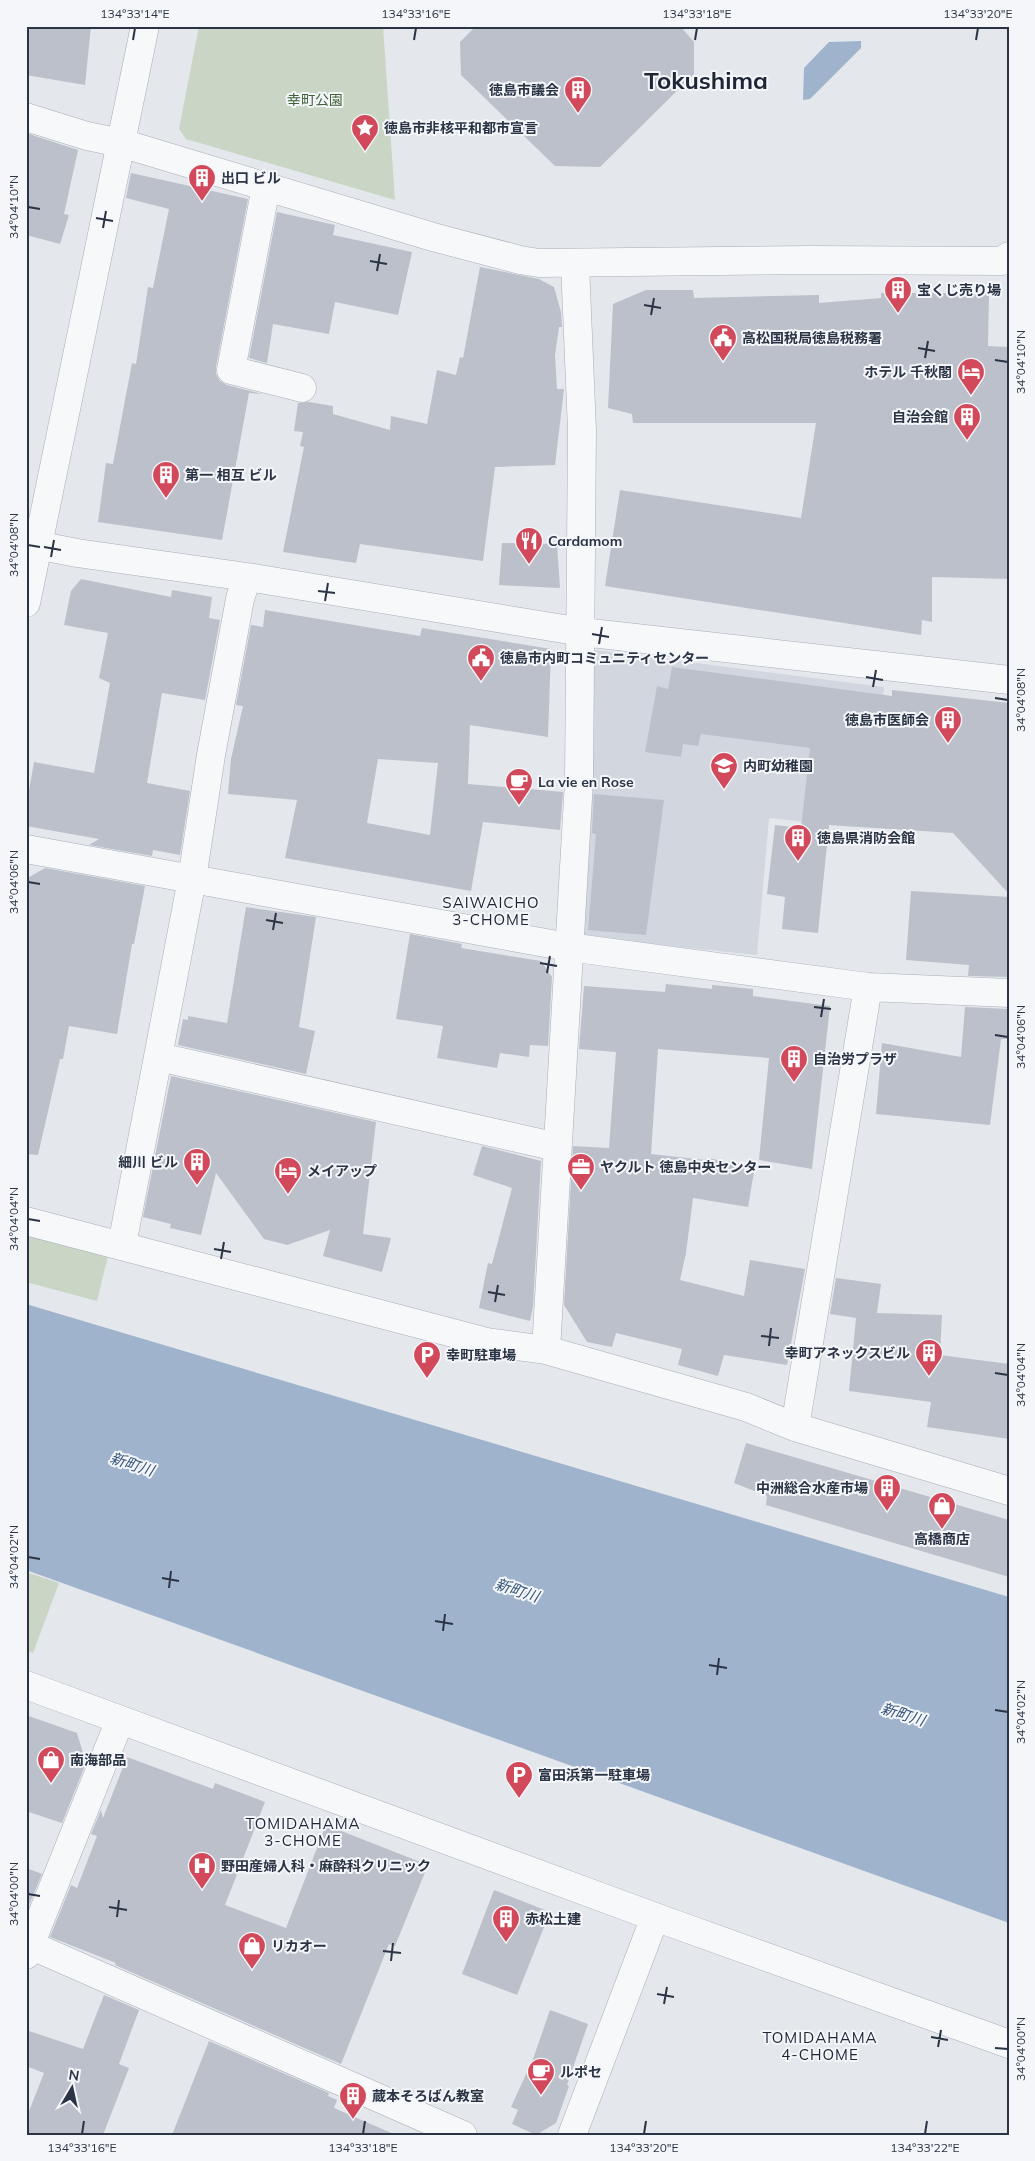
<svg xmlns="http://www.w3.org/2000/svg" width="1035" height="2161" viewBox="0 0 1035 2161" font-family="Mulish,'Noto Sans JP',sans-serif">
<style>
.built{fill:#d2d6de}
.green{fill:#c9d6c5}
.water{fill:#9fb4cc}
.building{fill:#bbc0ca;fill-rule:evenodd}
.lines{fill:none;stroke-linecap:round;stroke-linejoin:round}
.minor-casing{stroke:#a9aeb7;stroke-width:29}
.tertiary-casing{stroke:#a9aeb7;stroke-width:29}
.minor{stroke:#f7f8fa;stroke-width:28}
.tertiary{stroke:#f7f8fa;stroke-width:28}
.ticks{fill:none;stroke:#2b3445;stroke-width:2}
.labels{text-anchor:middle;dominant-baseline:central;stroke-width:4;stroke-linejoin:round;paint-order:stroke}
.poi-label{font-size:14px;font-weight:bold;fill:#2b3445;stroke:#f4f6f9;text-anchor:start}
.park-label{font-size:14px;fill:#3f6138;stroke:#f4f6f9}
.neighbourhood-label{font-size:15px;letter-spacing:1px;fill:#1d2536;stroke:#f4f6f9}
.water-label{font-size:15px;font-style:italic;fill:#34527a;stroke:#f4f6f9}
.town-label{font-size:24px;font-weight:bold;fill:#1d2536;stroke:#f4f6f9}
.neatline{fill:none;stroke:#2b3445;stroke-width:2}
.ticks-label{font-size:12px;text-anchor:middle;fill:#2b3445}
</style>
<rect width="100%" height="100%" fill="#e4e7ec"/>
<path class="built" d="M595 650 884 687 877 764 863 763 854 827 769 818 757 955 582 937Z"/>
<path class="green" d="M199 26H383L395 200 186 139 179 129Z
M26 1234 108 1256 97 1301 26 1282Z
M26 1572 59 1583 33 1653 26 1650Z"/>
<path class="water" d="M861 41V48L810 99 803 100 804 68 829 42Z
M26 1304 1009 1597V1923L26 1570Z"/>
<path class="building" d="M30 26H91L85 85 26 75V47Z
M476 26H680L694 42V74L600 167 555 166 461 75 460 42Z
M26 133 78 150 64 214 69 215 60 244 26 235Z
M131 173 248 199 216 367V374L220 381 227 385 262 394 249 393 222 540 98 522 106 463 113 464 132 363 136 364 148 287 153 288 169 209 126 198Z
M277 212 335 225 333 235 412 252 398 315 335 302 329 334 273 324 267 363 249 358Z
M480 267 539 279 554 287 561 312 562 327H559L555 355 557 389H564L555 465 495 467 483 561 360 544 356 563 283 552 304 447 300 446 303 432 294 431 298 403 309 402 333 406V414L390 430 391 416 427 424 437 370 456 375 460 357 463 358Z
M646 290H693L694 298 819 295V303L881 298V293H989L988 346 1009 347V579L932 577V622L922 620 921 635 605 586 620 490 801 518 816 423H633L632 414 608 408 613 304Z
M502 543 557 544 560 588 499 585Z
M81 579 171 597 172 590 212 597 209 618 220 620 205 700 162 693 147 783 190 791 180 855 153 850 152 856 89 845 99 839 26 826V808L34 762 94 773 110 683 99 678 108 633 64 625 71 591Z
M265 610 420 636 422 628 551 649 548 737 470 725 468 784 563 792 560 830 483 822 471 891 285 858 297 800 228 794 231 759 243 706 236 705 251 625 263 627ZM378 759 438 763 430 835 367 823Z
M672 667 892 696V690L1009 703V894L953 833 829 825 818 933 782 929 785 897 767 894 775 825 801 828 810 748 701 734 698 746 683 744 681 757 645 752 657 686 668 689Z
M594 794 664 800 646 935 588 930 596 834 592 833Z
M45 868 145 886 134 944H132L117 1034 69 1026 63 1059H60L38 1155 26 1154V879Z
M911 891 1009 897V977L968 976 969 965 906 960Z
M246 907 316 917 299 1027 315 1031 306 1074 178 1045 183 1019 188 1020V1016L227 1023Z
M410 934 462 944 461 948 541 961 552 977 548 1046 530 1045 529 1057 500 1053 497 1068 437 1058 443 1026 396 1019Z
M666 984 712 989V985L753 989V996L830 1006 812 1169 759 1160 769 1058 658 1049 651 1154 705 1160 706 1158 755 1166 748 1207 693 1198 686 1253 680 1280 744 1296 750 1260 805 1269 787 1365 724 1355 718 1376 678 1365 682 1349 616 1333 612 1347 587 1342 564 1305 573 1146 609 1148 616 1052 579 1049 584 986 665 992Z
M965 1007 1009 1009V1039H1001L990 1125 876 1114 882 1043 961 1057Z
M171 1076 376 1122 363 1234 391 1238 382 1272 323 1256 330 1230 287 1245 264 1239 216 1173 201 1235 170 1228 171 1224 143 1217Z
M482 1146 541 1161 533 1307 530 1321 479 1308 488 1263 492 1264 512 1188 473 1175Z
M836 1278 881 1284 877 1313 942 1315 940 1355 1009 1364V1439L927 1427 931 1402 849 1391 856 1318 830 1314Z
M746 1443 1009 1520V1577L766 1505 767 1496 734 1483Z
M26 1715 77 1733 86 1763 62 1823 26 1811Z
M127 1757 213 1789 215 1783 265 1802 225 1905 286 1928 326 1825 428 1865 395 1946 389 1944 341 2064 115 1965 116 1963 50 1937 71 1885 77 1888 97 1836 91 1834 101 1810 103 1818Z
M26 1868 42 1874 26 1912Z
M494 1890 550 1912 517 1995 462 1974Z
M104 1995 139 2010 119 2064 129 2068 103 2135H26V2119L44 2073 26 2066V2030L83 2049Z
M550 2010 588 2024 567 2085 569 2086 556 2123 536 2135 512 2124 518 2110 511 2107 533 2059Z
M209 2041 329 2093 328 2096 337 2100 334 2108 396 2135H172Z"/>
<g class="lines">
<defs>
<path id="minor" d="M26 117 87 136 121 143
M266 187 231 370 302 388
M26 543 77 553 247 577 582 632 1009 680
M26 849 568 947 868 987 1009 993
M159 1057 557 1147
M26 1221 487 1342 546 1350 746 1407 795 1427 1009 1491
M122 1245 192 879 211 755 240 599 247 577
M546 1350 579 781 582 430 575 264
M795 1427 868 987
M30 1945 463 2135
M26 1955 120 1720
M572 2135 655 1917"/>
<path id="tertiary" d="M121 143 433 237 520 260 539 263 809 260 1002 261 1009 256
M26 603 145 26
M26 1685 655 1917 1009 2044"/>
</defs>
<use href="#minor" class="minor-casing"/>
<use href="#tertiary" class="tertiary-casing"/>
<use href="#minor" class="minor"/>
<use href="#tertiary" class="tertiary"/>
</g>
<path class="ticks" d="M133 40 135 28M414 40 416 28M695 40 697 28M976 40 978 28M28 207 40 209M96 218 113 221M103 228 106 211M370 261 387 264M377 271 380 254M644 305 661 308M651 315 654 298M918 348 935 351M925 358 928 341M995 360 1008 362M28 545 40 547M44 547 61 550M51 557 54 540M318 591 335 593M325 601 328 583M592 634 609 637M599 644 602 627M866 677 883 680M873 687 876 670M995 698 1008 700M28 882 40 884M266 920 283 923M273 930 276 913M540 963 557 966M547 973 550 956M814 1007 831 1009M821 1017 824 999M995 1035 1008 1037M28 1219 40 1221M214 1249 231 1252M221 1259 224 1242M488 1292 505 1295M495 1302 498 1285M761 1336 779 1338M769 1346 771 1328M995 1373 1008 1375M28 1557 40 1559M162 1578 179 1581M169 1588 171 1571M435 1621 453 1624M443 1631 445 1614M709 1665 727 1668M717 1675 719 1658M995 1710 1008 1712M28 1894 40 1896M109 1907 127 1910M117 1917 119 1900M383 1951 401 1953M391 1961 393 1943M657 1994 674 1997M664 2004 667 1987M931 2037 948 2040M938 2047 941 2030M995 2048 1008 2049M82 2134 84 2121M363 2134 365 2121M644 2134 646 2121M925 2134 927 2121"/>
<defs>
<symbol id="building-pin" viewBox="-11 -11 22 30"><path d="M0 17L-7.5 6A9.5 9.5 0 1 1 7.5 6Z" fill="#d1495b" stroke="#f4f6f9"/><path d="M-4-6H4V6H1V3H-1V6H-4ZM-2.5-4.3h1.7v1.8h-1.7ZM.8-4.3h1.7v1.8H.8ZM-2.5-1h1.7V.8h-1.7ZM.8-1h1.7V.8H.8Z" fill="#fff"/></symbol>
<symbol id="sight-pin" viewBox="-11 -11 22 30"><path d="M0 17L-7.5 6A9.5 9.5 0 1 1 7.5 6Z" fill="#d1495b" stroke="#f4f6f9"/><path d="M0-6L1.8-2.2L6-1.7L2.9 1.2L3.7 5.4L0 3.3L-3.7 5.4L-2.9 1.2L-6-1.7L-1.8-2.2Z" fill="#fff"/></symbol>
<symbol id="civic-pin" viewBox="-11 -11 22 30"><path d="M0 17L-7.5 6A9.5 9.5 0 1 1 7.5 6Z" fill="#d1495b" stroke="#f4f6f9"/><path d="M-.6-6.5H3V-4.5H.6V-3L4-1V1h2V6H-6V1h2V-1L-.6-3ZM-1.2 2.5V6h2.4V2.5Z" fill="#fff"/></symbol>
<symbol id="hotel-pin" viewBox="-11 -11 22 30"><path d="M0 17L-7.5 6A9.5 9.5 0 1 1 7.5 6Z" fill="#d1495b" stroke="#f4f6f9"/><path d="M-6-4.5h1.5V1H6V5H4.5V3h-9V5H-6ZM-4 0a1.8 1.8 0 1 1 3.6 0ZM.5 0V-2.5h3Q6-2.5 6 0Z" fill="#fff"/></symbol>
<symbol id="restaurant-pin" viewBox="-11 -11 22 30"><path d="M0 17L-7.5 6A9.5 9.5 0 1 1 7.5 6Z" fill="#d1495b" stroke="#f4f6f9"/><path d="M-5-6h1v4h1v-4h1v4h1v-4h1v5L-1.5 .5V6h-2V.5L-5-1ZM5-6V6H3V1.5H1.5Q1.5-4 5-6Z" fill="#fff"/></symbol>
<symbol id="school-pin" viewBox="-11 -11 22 30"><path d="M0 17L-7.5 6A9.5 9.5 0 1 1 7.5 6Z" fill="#d1495b" stroke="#f4f6f9"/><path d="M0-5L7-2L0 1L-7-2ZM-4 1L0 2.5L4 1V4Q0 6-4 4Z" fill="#fff"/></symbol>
<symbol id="cafe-pin" viewBox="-11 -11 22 30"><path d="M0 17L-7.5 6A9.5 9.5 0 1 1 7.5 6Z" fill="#d1495b" stroke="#f4f6f9"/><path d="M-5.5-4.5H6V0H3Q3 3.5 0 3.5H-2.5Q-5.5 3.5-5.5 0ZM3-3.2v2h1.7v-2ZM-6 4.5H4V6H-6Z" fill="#fff"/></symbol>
<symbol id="office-pin" viewBox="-11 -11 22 30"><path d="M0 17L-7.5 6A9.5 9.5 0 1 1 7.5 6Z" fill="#d1495b" stroke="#f4f6f9"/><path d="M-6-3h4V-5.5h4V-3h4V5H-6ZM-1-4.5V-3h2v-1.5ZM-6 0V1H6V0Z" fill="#fff"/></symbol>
<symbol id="parking-pin" viewBox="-11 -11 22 30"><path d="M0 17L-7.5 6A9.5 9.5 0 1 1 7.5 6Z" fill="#d1495b" stroke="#f4f6f9"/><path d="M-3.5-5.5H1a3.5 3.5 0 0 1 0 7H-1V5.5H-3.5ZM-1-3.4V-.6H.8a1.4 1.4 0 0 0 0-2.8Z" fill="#fff"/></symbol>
<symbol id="shop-pin" viewBox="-11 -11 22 30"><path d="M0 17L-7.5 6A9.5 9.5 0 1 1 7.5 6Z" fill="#d1495b" stroke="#f4f6f9"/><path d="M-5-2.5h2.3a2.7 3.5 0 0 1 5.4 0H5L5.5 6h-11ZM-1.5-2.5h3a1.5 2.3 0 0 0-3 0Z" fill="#fff"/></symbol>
<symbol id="hospital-pin" viewBox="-11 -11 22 30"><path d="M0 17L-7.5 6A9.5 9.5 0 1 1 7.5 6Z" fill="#d1495b" stroke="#f4f6f9"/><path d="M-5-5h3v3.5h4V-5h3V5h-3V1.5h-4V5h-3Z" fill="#fff"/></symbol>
</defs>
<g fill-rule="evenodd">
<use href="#building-pin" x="562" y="74" width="32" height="43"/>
<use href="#sight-pin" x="349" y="112" width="32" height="43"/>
<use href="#building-pin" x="186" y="162" width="32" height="43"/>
<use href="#building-pin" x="882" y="274" width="32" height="43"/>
<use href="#civic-pin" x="707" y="322" width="32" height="43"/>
<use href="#hotel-pin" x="955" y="356" width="32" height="43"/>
<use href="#building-pin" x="951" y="401" width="32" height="43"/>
<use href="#building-pin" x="150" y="459" width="32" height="43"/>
<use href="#restaurant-pin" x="513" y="525" width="32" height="43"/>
<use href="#civic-pin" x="465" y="642" width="32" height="43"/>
<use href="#building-pin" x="932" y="704" width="32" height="43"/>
<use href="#school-pin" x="708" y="750" width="32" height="43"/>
<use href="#cafe-pin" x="503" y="766" width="32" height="43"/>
<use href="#building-pin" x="782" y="822" width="32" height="43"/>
<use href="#building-pin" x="778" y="1043" width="32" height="43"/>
<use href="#building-pin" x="181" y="1146" width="32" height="43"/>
<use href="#office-pin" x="565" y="1151" width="32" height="43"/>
<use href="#hotel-pin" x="272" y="1155" width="32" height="43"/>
<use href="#building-pin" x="913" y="1337" width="32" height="43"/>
<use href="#parking-pin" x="411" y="1339" width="32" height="43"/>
<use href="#building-pin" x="871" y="1472" width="32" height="43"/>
<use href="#shop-pin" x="926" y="1490" width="32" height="43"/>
<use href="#shop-pin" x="35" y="1744" width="32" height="43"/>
<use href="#parking-pin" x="503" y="1759" width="32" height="43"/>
<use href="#hospital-pin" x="186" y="1850" width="32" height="43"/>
<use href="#building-pin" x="490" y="1903" width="32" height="43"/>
<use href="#shop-pin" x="236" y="1930" width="32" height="43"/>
<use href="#cafe-pin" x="525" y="2056" width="32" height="43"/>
<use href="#building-pin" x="337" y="2080" width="32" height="43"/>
</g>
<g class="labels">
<g class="poi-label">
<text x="559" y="90" text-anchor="end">徳島市議会</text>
<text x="384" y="128">徳島市非核平和都市宣言</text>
<text x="221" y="178">出口 ビル</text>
<text x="917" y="290">宝くじ売り場</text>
<text x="742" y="338">高松国税局徳島税務署</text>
<text x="952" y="372" text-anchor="end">ホテル 千秋閣</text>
<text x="948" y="417" text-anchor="end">自治会館</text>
<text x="185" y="475">第一 相互 ビル</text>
<text x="548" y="541">Cardamom</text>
<text x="500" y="658">徳島市内町コミュニティセンター</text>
<text x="929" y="720" text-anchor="end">徳島市医師会</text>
<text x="743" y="766">内町幼稚園</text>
<text x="538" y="782">La vie en Rose</text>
<text x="817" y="838">徳島県消防会館</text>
<text x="813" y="1059">自治労プラザ</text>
<text x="178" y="1162" text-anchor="end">細川 ビル</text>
<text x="600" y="1167">ヤクルト 徳島中央センター</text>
<text x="307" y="1171">メイアップ</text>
<text x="910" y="1353" text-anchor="end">幸町アネックスビル</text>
<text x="446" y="1355">幸町駐車場</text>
<text x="868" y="1488" text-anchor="end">中洲総合水産市場</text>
<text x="942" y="1539" text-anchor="middle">高橋商店</text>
<text x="70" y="1760">南海部品</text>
<text x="538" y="1775">富田浜第一駐車場</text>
<text x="221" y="1866">野田産婦人科・麻酔科クリニック</text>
<text x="525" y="1919">赤松土建</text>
<text x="271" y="1946">リカオー</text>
<text x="560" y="2072">ルポセ</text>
<text x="372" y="2096">蔵本そろばん教室</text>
</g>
<g class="park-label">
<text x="315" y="100">幸町公園</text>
</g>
<g class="neighbourhood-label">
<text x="491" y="902">SAIWAICHO<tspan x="491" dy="17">3-CHOME</tspan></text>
<text x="303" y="1823">TOMIDAHAMA<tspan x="303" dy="17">3-CHOME</tspan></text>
<text x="820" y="2037">TOMIDAHAMA<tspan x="820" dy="17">4-CHOME</tspan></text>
</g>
<g class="water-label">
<text transform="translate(132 1464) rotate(18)">新町川</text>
<text transform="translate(517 1590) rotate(18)">新町川</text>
<text transform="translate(903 1714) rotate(17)">新町川</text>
</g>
<g class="town-label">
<text x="706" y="80">Tokushima</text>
</g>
</g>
<rect width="1035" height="2161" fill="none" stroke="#f4f6f9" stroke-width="55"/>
<g transform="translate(72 2088) rotate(9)" stroke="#f4f6f9" stroke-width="4" paint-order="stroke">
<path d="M0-4L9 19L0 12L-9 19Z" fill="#2b3445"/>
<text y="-8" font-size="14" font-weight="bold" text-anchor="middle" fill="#2b3445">N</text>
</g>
<rect x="28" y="28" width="980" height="2106" class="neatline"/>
<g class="ticks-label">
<text x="135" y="18">134°33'14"E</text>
<text x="416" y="18">134°33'16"E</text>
<text x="697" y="18">134°33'18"E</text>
<text x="978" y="18">134°33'20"E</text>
<text transform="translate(14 207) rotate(-90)" y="4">34°04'10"N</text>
<text transform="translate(1021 362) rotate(-90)" y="4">34°04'10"N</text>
<text transform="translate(14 545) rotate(-90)" y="4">34°04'08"N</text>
<text transform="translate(1021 700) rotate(-90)" y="4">34°04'08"N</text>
<text transform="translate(14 882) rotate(-90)" y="4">34°04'06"N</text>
<text transform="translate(1021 1037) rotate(-90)" y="4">34°04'06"N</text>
<text transform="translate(14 1219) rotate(-90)" y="4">34°04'04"N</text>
<text transform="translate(1021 1375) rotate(-90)" y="4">34°04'04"N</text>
<text transform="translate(14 1557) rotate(-90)" y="4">34°04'02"N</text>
<text transform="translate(1021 1712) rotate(-90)" y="4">34°04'02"N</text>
<text transform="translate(14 1894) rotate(-90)" y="4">34°04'00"N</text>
<text transform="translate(1021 2049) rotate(-90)" y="4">34°04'00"N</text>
<text x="82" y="2152">134°33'16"E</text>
<text x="363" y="2152">134°33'18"E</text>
<text x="644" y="2152">134°33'20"E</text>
<text x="925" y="2152">134°33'22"E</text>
</g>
</svg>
